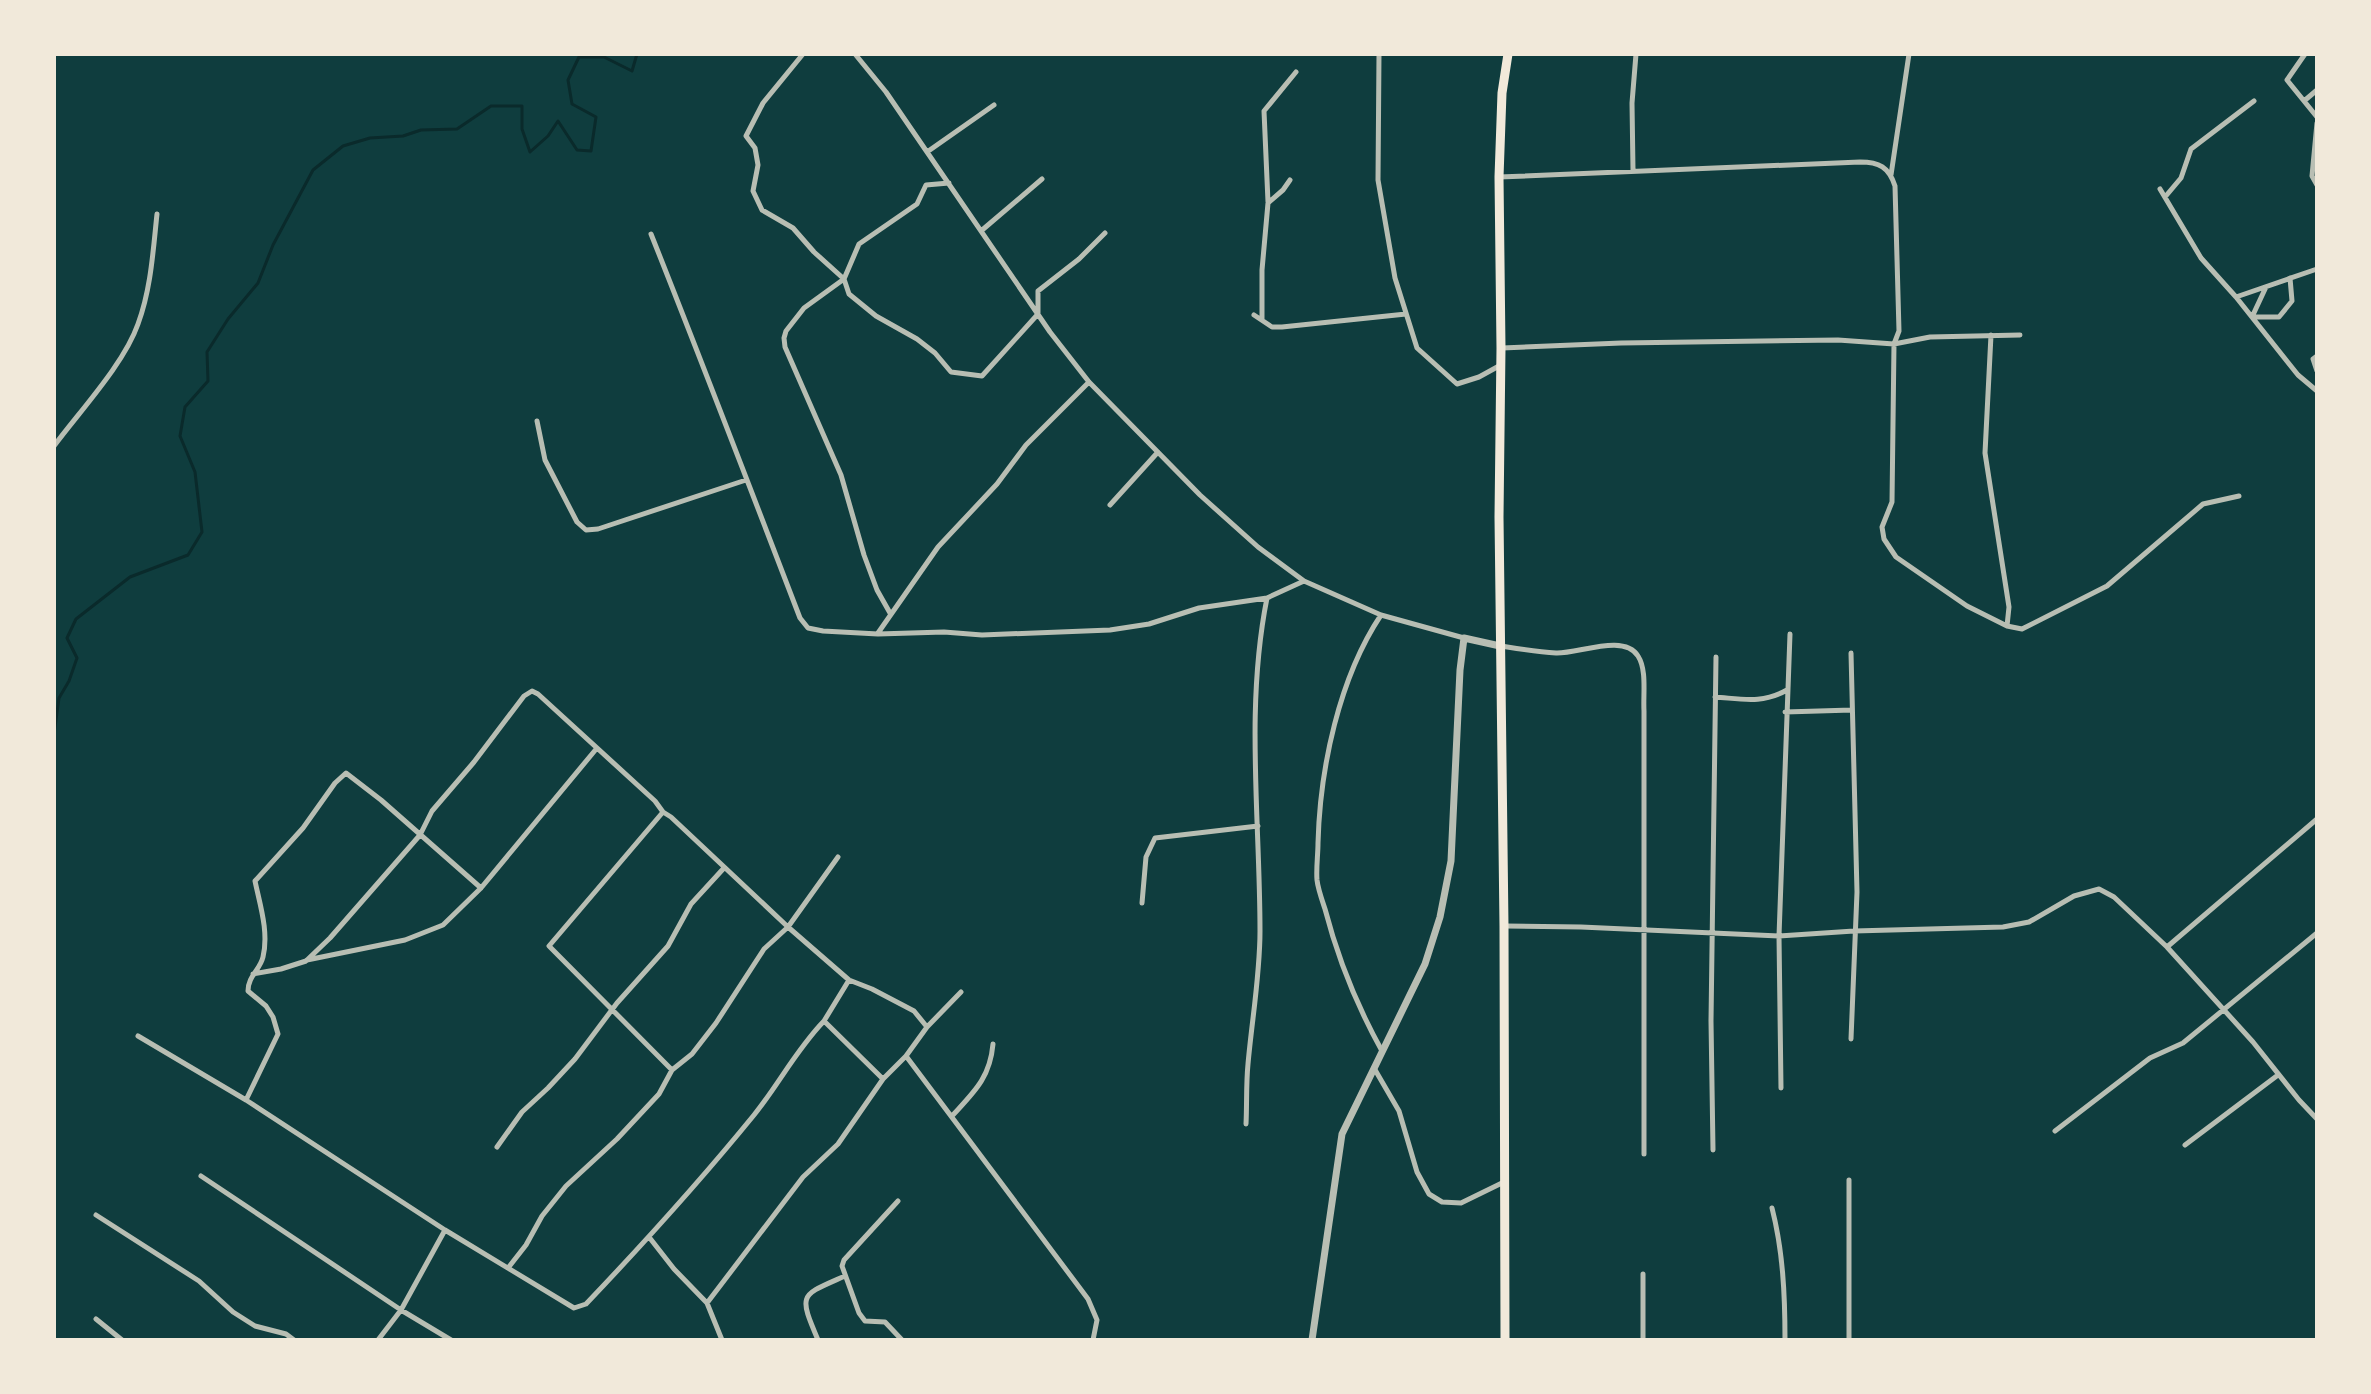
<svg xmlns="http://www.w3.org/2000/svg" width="2371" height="1394" viewBox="0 0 2371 1394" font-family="Cabin,sans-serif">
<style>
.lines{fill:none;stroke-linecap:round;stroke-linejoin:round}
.stream{stroke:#0a2a2b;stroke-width:3}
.minor{stroke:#b8beb3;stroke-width:5}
.tertiary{stroke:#b8beb3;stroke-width:7}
.trunk{stroke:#f1e9da;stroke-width:9}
</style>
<rect width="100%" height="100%" fill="#0f3d3e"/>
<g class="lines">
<path class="stream" d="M54 734 59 698 69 681 77 658 67 638 76 619 130 577 188 555 202 532 195 472 180 436 185 407 208 381 207 352 228 319 258 283 273 245 313 170 343 146 370 138 403 136 421 130 457 129 491 106H522V129L530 152 548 136 558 121 577 150 591 151 596 117 572 104 568 80 579 57H604L632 71 637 54"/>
<path class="minor" d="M803 54 763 103 746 136 755 148 758 165 753 191 762 210 793 228 814 252 844 279 849 294 876 316 917 339 935 353 951 372 982 376 1038 314V291L1079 259 1105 233
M855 54 886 92 1050 332 1089 382 1200 495 1258 547 1304 581 1381 615 1464 638
M1379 54 1378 180 1395 278 1417 348 1457 384 1479 377 1499 366
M2305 54 2287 80 2317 117
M2304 101 2317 90
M2317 123 2312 176 2317 185
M927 152 994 105
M1633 170 1632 103 1636 54
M1891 175 1909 54
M1499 177 1860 162C1879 162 1889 167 1895 186L1899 331 1894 344 1892 502 1882 527 1884 539 1896 557 1967 606 2007 626 2022 629 2107 586 2203 504 2239 496
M2160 189 2201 258 2236 297 2298 375 2317 391
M2165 197 2181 178 2191 149 2254 101
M1268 202 1264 111 1296 72
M981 231 1042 179
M651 234C702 362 751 490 800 618L808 628 823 631 878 634 944 632 982 635 1110 630 1149 624 1199 608 1267 598
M2266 287 2252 317H2279L2292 301 2290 278
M2236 297 2317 269
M1254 315 1272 327H1282L1406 314
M1262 319V270L1268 203 1283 190 1290 180
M1991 335 1985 453 2009 607 2007 626
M1502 348 1621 343 1838 340 1894 344 1930 337 2020 335
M2317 356 2313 359 2317 371
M537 421 545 460 577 522 586 530 598 529 746 480
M54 446C80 411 124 364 138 324 151 289 153 251 157 214
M1110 505 1158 452
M890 613 877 590 864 555 841 475 785 347 784 338 786 331 804 308 844 279 859 244 917 204 926 185 949 183
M1381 615C1339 678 1320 768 1318 843 1318 855 1316 868 1317 880 1318 889 1322 900 1325 909 1338 959 1357 1006 1382 1051
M878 633 938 547 997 484 1026 445 1089 382
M1501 646C1519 649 1538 652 1556 653 1578 654 1624 633 1638 656 1647 670 1643 694 1644 711V1154
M1715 697C1743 699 1762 704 1787 690
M1785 712 1852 710
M663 812 549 946 672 1070
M1142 903 1146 857 1155 838 1258 826
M1505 926 1581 927 1779 936 1854 931 2003 927 2029 922 2074 896 2099 889 2114 897 2167 947 2253 1042 2299 1100 2317 1119
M2167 947 2317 819
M307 960 405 940 443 925 481 888 597 748
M253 974 281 969 306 961 330 938 420 835 432 811 474 762 524 696 532 691 538 694 655 801 663 812 671 817 788 927 849 980 872 989 914 1011 927 1027 906 1056 1088 1299 1097 1320 1093 1340
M824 1021 849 980
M927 1027 961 992
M138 1036 246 1100 278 1034 273 1017 266 1006 248 991C248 976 260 970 263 957 269 932 260 905 255 881L303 828 335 783 346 773 381 800 481 888
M1851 1039 1857 892 1851 653
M1374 1068 1399 1111 1417 1172 1429 1194 1442 1202 1461 1203 1504 1182
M1781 1088 1779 936 1790 634
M246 1100 445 1230 574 1308 586 1304C644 1243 701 1180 754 1115 779 1084 796 1050 824 1021L883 1079
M952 1116C974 1092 990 1078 993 1044
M1246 1124C1247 1104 1246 1084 1248 1064 1252 1019 1260 975 1260 931 1260 819 1245 708 1267 598L1304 581
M2055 1131 2150 1058 2183 1043 2317 933
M2185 1145 2278 1075
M497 1147 522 1112 548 1088 575 1059 617 1003 668 946 691 904 724 868
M1713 1150 1711 1021 1716 657
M201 1176 401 1310 451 1340
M898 1201 844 1260 842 1266 859 1313 865 1321 885 1322 902 1340
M1772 1208C1783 1251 1785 1295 1785 1340
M96 1215 199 1281 233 1312 255 1326 286 1334 294 1340
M649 1237 674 1269 707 1303 722 1340
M508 1268 526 1245 542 1216 566 1186 617 1139 659 1094 672 1070 692 1054 716 1023 764 949 788 927 838 857
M707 1303 803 1177 838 1144 883 1079 906 1056
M96 1319 122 1340
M378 1340 401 1310 445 1230
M818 1340C798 1293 800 1296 845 1276
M1643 1340V1274
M1849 1340V1180"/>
<path class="tertiary" d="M1312 1340 1342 1134 1425 964 1440 917 1451 861 1460 670 1464 638 1500 646"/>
<path class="trunk" d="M1505 1340 1504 926 1499 517 1501 348 1499 177 1502 93 1508 54"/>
</g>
<rect width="2371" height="1394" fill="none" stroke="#f1e9da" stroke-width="112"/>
</svg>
